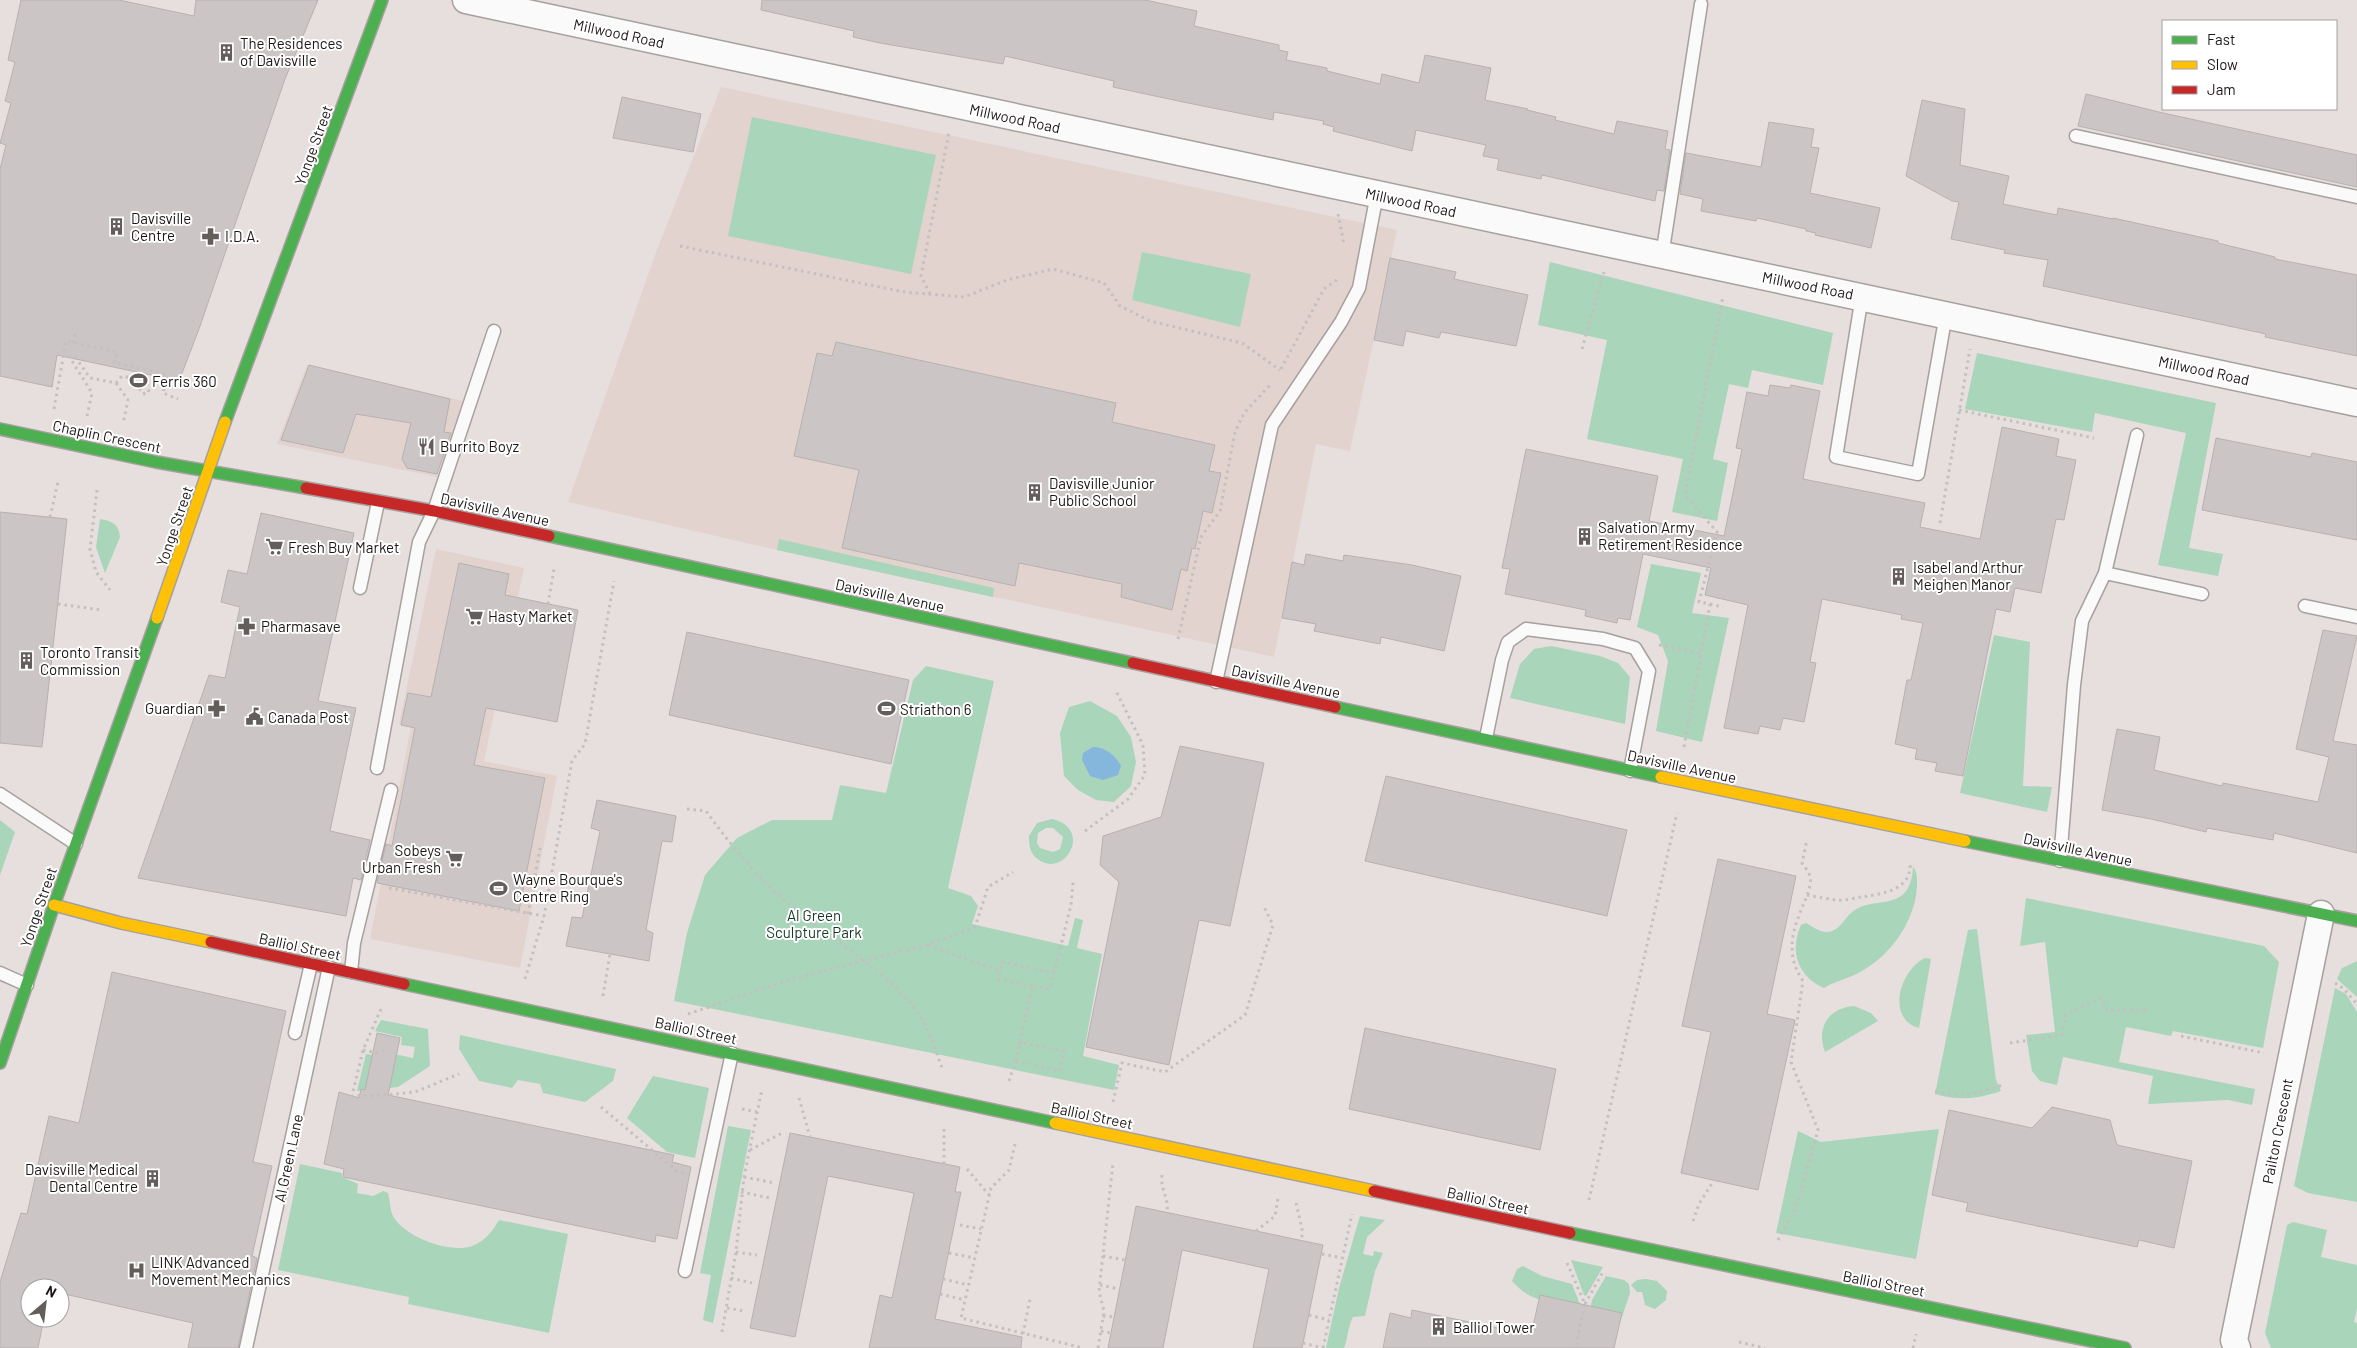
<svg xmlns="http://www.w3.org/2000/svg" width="2357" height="1348" viewBox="0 0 2357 1348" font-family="Barlow,sans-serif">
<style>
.built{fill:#e3d3ce}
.green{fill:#a9d5bb;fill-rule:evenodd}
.water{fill:#85b6dc}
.building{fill:#cbc5c5;stroke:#b7b1b1}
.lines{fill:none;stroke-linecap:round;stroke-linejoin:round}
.lane-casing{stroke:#a6a09e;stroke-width:15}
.street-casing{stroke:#a6a09e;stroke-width:29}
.fast-casing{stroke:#a6a09e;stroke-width:14}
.slow-casing{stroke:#a6a09e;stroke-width:14}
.jam-casing{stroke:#a6a09e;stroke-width:14}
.path{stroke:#c3c0bf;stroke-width:3;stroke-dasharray:2.5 4;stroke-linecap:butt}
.lane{stroke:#fbfafa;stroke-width:12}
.street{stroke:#fbfafa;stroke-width:26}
.fast{stroke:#4caf50;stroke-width:11}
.slow{stroke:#ffc107;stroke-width:11}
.jam{stroke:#c62828;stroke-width:11}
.labels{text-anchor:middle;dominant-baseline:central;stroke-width:4;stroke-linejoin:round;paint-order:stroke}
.street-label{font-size:15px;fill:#1c1716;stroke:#fff}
.poi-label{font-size:15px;fill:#1c1716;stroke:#fff;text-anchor:start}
.park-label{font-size:15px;fill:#133a28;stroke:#fff}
</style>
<rect width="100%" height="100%" fill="#e7dfdd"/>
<path class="built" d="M721 87 1397 230 1350 451 1316 444 1274 657 777 550 568 502 655 255Z
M307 365 463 401 437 477 277 444Z
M436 549 524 568 484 761 557 776 520 968 370 939 411 727 399 724Z"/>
<path class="green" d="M752 117 936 155 911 274 728 236Z
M1142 252 1251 274 1240 327 1132 300Z
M1550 262 1833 333 1823 385 1752 370 1748 388 1729 384 1713 459 1728 463 1717 521 1672 512 1683 459 1587 439 1607 340 1538 325Z
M1977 353 2216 403 2189 548 2223 554 2218 576 2158 565 2186 433 2095 413 2092 432 1965 409Z
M100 519C112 521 119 524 120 537L105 573 96 547Z
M779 539 994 588 993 597 777 550Z
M1651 564 1701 573 1692 613 1729 618 1702 742 1656 731 1668 661 1658 635 1637 627Z
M1994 635 2030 642 2023 786 2052 787 2047 812 1960 793Z
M1551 646 1600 656 1618 663 1630 677 1625 724 1510 698 1520 664 1534 649Z
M926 666 994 681 948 888 971 896 978 906 972 924 1068 946 1075 918 1083 920 1077 948 1102 954 1083 1056 1119 1065 1114 1090 674 1001 687 933 705 875 737 838 772 820H832L840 785 886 793 913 680Z
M1090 701 1117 716 1131 737 1136 762 1131 786 1114 802 1096 800 1078 790 1064 776 1060 733 1069 707Z
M1052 819C1093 828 1066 878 1039 860 1030 854 1029 846 1029 836L1037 823ZM1046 828H1053L1063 837 1060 849 1053 852 1040 848 1037 843 1038 833Z
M0 820 15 832 0 875Z
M1913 867C1919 873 1917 887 1916 896 1910 928 1888 957 1860 972 1848 979 1835 981 1824 988 1798 977 1789 951 1801 925L1806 923C1812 926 1819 932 1827 932 1840 931 1843 920 1851 913 1874 893 1910 916 1913 867Z
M2026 898 2264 946 2279 962 2263 1048 2173 1031 2171 1036 2126 1027 2119 1062 2255 1089 2252 1105 2228 1100 2148 1104 2153 1076 2063 1057 2057 1085 2040 1081 2032 1071 2026 1035 2055 1032 2045 942 2020 946Z
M1977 929 1996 1080 2001 1091C1978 1099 1958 1101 1935 1094L1968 930Z
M1925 958 1931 959 1919 1028C1886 1019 1899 971 1925 958Z
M2357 961V997L2337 979 2342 968Z
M2335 988 2346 994 2357 1012V1202L2308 1193 2294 1186Z
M1854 1006 1871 1013 1878 1021 1825 1052C1816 1028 1828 1008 1854 1006Z
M381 1020 428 1029 430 1066 398 1087 357 1091 366 1054 381 1056 385 1052 413 1058 415 1047 401 1045 402 1037 375 1031Z
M460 1035 616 1069 613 1081 585 1102 543 1093 540 1084 518 1080 512 1088 479 1081 459 1049Z
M653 1076 709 1088 695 1158 667 1152 627 1118Z
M728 1126 751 1130 713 1323 703 1320 711 1275 700 1273Z
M1939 1129 1916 1259 1776 1233 1798 1131 1821 1142Z
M300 1164 342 1173V1177L358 1184 357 1193 373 1196 383 1191 388 1193C390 1200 390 1210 393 1216 404 1237 450 1254 472 1246 485 1241 493 1231 499 1220L568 1234 549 1333 408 1304 409 1297 278 1270Z
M1360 1216 1385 1220 1367 1237 1363 1254 1373 1256 1374 1251 1383 1253 1375 1271 1365 1316 1353 1317C1348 1326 1348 1338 1344 1348H1326L1339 1288Z
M2293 1222 2327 1230 2321 1257 2357 1265V1308L2354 1322 2357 1323V1348H2271L2265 1333 2287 1225Z
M1571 1260 1603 1267 1586 1296 1584 1295Z
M1523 1266 1542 1276 1572 1284 1581 1307C1552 1302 1532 1304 1512 1281L1517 1269Z
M1606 1276 1624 1280 1629 1284 1630 1293 1622 1317 1590 1310 1592 1300Z
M1646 1279 1657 1281 1667 1291 1666 1300 1655 1309 1645 1305 1642 1292H1637L1631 1285 1637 1280Z"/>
<path class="water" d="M1093 747C1105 747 1116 756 1121 766L1118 775 1103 780 1090 776 1082 760 1083 753Z"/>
<path class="building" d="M21 0H119L194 16 196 0H318L285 79 199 329 179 381 57 355 52 387 0 376V169L6 145 0 143 11 103 5 101 15 62 8 60Z
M762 0H1145L1197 11 1194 26 1279 45V50L1288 52 1286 60 1327 68V71L1380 84 1382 74 1419 83 1425 55 1491 68 1485 100 1528 109 1527 110 1556 117 1555 120 1614 134 1617 121 1668 131 1665 149 1670 150 1664 191 1657 190 1655 201 1542 175 1541 179 1497 170 1499 159 1483 156 1486 145 1416 130 1412 151 1333 131 1334 127 1323 124 1324 121 1274 112 1273 120 1183 102 1113 87 1114 81 1005 56 1003 64 880 43 853 37 854 31 761 10Z
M2086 94 2163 113 2357 155V187L2078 126Z
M622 97 701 114 693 152 613 138Z
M1922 100 1965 109 1960 165 2009 176 2003 204 2057 215 2058 208 2113 219V218L2218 241V243L2275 257V259L2357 275V356L2265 337 2266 334 2043 286 2048 260 2004 253 2005 250 1951 239 1959 202 1952 201 1906 176Z
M1769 122 1814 129 1811 147 1819 148 1810 193 1880 208 1871 248 1815 235 1816 233 1806 231V229L1757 218 1756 221 1701 211 1703 199 1680 194 1686 153 1761 167Z
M1390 258 1456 272 1454 279 1528 295 1516 346 1441 332 1439 338 1406 331 1403 346 1374 340Z
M836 342 1116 403 1112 422 1215 445 1209 471 1221 473 1212 513 1203 511 1195 549 1192 548 1187 571 1181 569 1172 610 1121 597 1122 584 1019 563 1015 586 842 548 859 470 794 456 817 353 832 356Z
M309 365 450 399 444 432 451 433 437 474 407 468 402 459 411 423 356 414 343 453 281 440Z
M1770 385 1790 388 1791 385 1820 391 1803 479 1925 503 1920 527 1980 539 2002 427 2059 439 2056 456 2076 460 2064 520 2056 519 2041 593 2015 588 2010 612 1996 609 1963 776 1935 771 1937 763 1915 759 1917 749 1895 744 1907 680H1911L1923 623 1901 619 1902 615 1822 599 1810 662 1816 663 1804 722 1783 718 1780 730 1760 726 1758 734 1724 728 1748 605 1705 595 1711 568 1643 554 1630 620 1618 618 1617 623 1585 616 1586 610 1505 594 1510 569 1502 568 1526 449 1658 476 1649 521 1724 536 1742 449 1736 448 1747 392 1768 396Z
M2216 438 2311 457 2312 453 2357 462V540L2202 510Z
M0 512 67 519 42 747 0 743Z
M261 513 354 533 318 701 356 708 330 831 370 840 361 880 353 878 346 916 138 878 209 675 225 678 240 607 221 602 228 570 247 574Z
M1306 554 1343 561 1344 555 1412 565 1461 576 1444 651 1381 637 1380 644 1314 631 1316 624 1282 618 1292 562 1304 565Z
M459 563 509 574 505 595 578 610 557 722 486 708 474 765 545 778 519 911 377 883 386 844 392 846 415 728 401 725 408 693 431 697Z
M2323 630 2357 636 2333 741 2357 745V853L2274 833 2273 840 2207 828 2206 832 2151 819 2102 810 2117 729 2160 737 2154 770 2222 786 2223 783 2318 802 2329 757 2296 749Z
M687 632 909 680 891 764 669 715Z
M1180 746 1264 763 1230 926 1199 920 1169 1065 1086 1047 1119 882 1100 865 1103 836 1161 817Z
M1386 776 1627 830 1607 916 1365 861Z
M597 800 676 816 672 842 662 841 646 930 653 933 649 961 566 946 572 917 582 918 600 831 591 828Z
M1718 859 1796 876 1767 1014 1795 1020 1758 1190 1681 1173 1711 1032 1682 1026Z
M112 972 286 1011 253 1162 272 1166 252 1256 257 1258 238 1348H188L193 1323 60 1293V1288H30V1318H44L38 1348H0V1282L21 1213 27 1214 49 1116 79 1123Z
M1365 1028 1556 1069 1540 1150 1349 1109Z
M377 1033 400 1038 388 1095 674 1155 672 1162 691 1167 677 1239 656 1235 655 1242 343 1177 344 1169 324 1164 339 1092 359 1098 361 1089 365 1090Z
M2052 1107 2110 1120 2117 1145 2192 1161 2174 1248 2139 1240 2137 1247 1966 1211 1968 1203 1932 1195 1949 1110 2032 1128Z
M790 1133 960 1167 955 1192H961L935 1319 1022 1337 1021 1348H869L880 1295 892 1298 914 1193 828 1176 795 1337 750 1328Z
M1136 1206 1323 1245 1302 1348H1253L1269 1269 1182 1250 1163 1348H1108Z
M1540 1295 1622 1313 1614 1348H1383L1390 1313 1411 1318 1412 1310 1531 1335Z"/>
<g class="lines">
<defs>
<path id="lane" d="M2076 136 2357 197
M1662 256 1701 4
M1862 296 1836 457 1918 474 1946 314
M2105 573 2202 594
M360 588 378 502
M2305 606 2357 617
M1216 682 1272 425 1341 322 1359 288 1377 194
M1486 738 1502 660 1508 642 1526 629 1603 639 1635 648 1649 671 1630 771
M377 768 419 542 434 511 494 331
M0 794 76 844
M2060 861 2074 685 2082 621 2105 573 2137 435
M351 972 354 943 391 790
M0 973 27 985
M295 1033 311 964
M685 1271 732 1053
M246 1348 329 967"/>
<path id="street" d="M466 0 2357 403
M2237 1348 2234 1340 2321 914"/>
<path id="fast" d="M225 422 382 0
M0 429 156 462 306 488
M549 536 1133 663
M1335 707 1661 777
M1965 841 2357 921
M404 984 1055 1123
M0 1063 54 905 157 618
M1570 1233 2125 1348"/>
<path id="slow" d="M157 618 225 422
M1661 777 1965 841
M54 905 121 923 211 942
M1055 1123 1374 1191"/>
<path id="jam" d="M306 488 434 511 549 536
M1133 663 1335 707
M211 942 404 984
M1374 1191 1570 1233"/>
</defs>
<use href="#lane" class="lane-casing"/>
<use href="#street" class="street-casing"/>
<use href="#fast" class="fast-casing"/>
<use href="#slow" class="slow-casing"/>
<use href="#jam" class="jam-casing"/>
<path class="path" d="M1338 214 1344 244
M680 246 904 292 964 297 1007 280 1053 269 1104 283 1120 306 1150 321 1242 343 1280 370
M930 294 921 276 949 132
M73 343 75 334
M1582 349 1604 272
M1281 369 1324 289 1338 279
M116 383 128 400 123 424
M54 409 66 341 117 352 114 363 167 374 163 393 178 399
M1959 410 2094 438
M87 416 92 393 72 361 76 358 90 378 116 383 122 376 132 378 143 394 149 392 144 373
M97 490 90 549 96 572 110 590
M50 517 58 482
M1940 523 1970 349
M58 604 102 610
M548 604 554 569
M1710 604 1723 607
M1178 639 1201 537 1220 511 1235 432 1244 413 1270 385
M1659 645 1700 653
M1684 747 1710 604 1699 602 1717 532 1685 495 1723 296
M687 809 706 811C730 844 755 875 786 902 827 938 893 973 922 1019 931 1033 936 1052 942 1068
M1085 831 1128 799 1145 775 1143 745 1116 691
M525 880 534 882
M389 888 544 916
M1807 895C1817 897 1828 899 1838 900 1845 901 1854 898 1861 897 1883 894 1913 890 1910 861
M528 914 540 848
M928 945 1000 971
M525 979 544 916 572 761 585 744 614 581
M2335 983 2344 989 2357 1004
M1032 986 998 979 1002 962 1054 973
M603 996 610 954
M381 1009 363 1050 352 1096 386 1095 415 1092 459 1074
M688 1014 795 978 927 945 975 927 988 887 1013 872
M2181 1036 2264 1053
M2010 1043 2062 1035 2066 1014 2102 998 2107 1010H2150
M363 1050 379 1053 384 1050
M1016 1061 1032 986 1050 989 1071 905 1073 882
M1016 1061 1060 1071 1064 1051 1020 1042V1044
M1009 1081 1016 1060
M1935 1091C1965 1098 1975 1093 2003 1085
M799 1098 810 1137
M1113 1102 1122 1063 1165 1072 1245 1015 1273 925 1263 905
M601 1107 678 1172 684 1173
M742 1109 757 1112
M1015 1144 1009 1170 991 1188 961 1318 1083 1348
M750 1150 782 1133
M944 1164V1129
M967 1169 989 1195
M1162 1175C1160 1189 1169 1198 1167 1212
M744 1177 774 1183
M741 1192 770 1198
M1589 1200 1677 813
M1296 1203 1302 1229V1240
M1693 1221 1699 1204 1714 1180
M960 1225 981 1229
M1256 1231 1275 1216 1278 1198
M1778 1240 1796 1208 1818 1130 1791 1062 1803 981C1785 954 1792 931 1804 903 1807 896 1812 884 1810 877 1809 872 1805 867 1802 863L1807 840
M736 1252 757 1255
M949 1253 975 1258
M1322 1254 1342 1258
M1103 1256 1125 1260
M1567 1263 1585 1304 1576 1345
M731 1278 752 1283
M943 1279 968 1285
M1100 1285 1119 1289
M940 1294 965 1300
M1585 1304 1604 1270
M727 1308 744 1311
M1309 1315 1329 1320
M1103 1316 1114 1317
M1101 1331 1111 1333
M722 1332 736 1252 744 1177 762 1089
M1023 1334 1030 1299
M1739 1342 1765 1348
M1303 1343 1323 1348
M1098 1348 1104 1311 1099 1291 1113 1163
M1323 1348 1352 1214
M1913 1348 1916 1334"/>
<use href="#lane" class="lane"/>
<use href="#street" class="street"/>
<use href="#fast" class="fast"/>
<use href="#slow" class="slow"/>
<use href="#jam" class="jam"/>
</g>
<defs>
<symbol id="building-bare" viewBox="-9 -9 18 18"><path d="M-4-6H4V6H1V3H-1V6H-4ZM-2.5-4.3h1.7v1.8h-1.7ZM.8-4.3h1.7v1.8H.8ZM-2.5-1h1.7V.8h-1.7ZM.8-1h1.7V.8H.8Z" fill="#635d5c" stroke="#fff" stroke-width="2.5" paint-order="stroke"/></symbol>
<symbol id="pharmacy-bare" viewBox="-9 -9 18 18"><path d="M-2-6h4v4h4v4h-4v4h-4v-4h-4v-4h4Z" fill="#635d5c" stroke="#fff" stroke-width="2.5" paint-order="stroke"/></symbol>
<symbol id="stadium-bare" viewBox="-9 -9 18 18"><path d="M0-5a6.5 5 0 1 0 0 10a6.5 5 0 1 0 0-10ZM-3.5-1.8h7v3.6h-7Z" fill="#635d5c" stroke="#fff" stroke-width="2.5" paint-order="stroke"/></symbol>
<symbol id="restaurant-bare" viewBox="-9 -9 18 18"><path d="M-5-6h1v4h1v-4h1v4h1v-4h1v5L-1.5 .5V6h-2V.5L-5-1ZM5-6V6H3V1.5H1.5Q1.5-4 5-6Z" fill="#635d5c" stroke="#fff" stroke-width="2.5" paint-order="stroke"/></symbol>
<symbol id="supermarket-bare" viewBox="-9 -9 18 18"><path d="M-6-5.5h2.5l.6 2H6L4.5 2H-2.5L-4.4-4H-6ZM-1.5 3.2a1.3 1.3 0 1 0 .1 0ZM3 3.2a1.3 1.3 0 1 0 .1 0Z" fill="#635d5c" stroke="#fff" stroke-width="2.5" paint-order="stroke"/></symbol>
<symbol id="civic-bare" viewBox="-9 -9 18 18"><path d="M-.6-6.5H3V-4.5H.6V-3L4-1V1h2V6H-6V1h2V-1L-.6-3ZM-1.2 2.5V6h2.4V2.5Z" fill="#635d5c" stroke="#fff" stroke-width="2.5" paint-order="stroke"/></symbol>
<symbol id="hospital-bare" viewBox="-9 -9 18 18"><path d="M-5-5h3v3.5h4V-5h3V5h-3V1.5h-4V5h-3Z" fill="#635d5c" stroke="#fff" stroke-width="2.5" paint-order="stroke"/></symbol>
</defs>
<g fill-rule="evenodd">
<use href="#building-bare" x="214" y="40" width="25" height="25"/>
<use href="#building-bare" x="104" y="214" width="25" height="25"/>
<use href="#pharmacy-bare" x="198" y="224" width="25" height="25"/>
<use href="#stadium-bare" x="126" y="368" width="25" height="25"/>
<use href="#restaurant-bare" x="414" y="434" width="25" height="25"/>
<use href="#building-bare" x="1022" y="480" width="25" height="25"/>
<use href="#building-bare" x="1572" y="524" width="25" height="25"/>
<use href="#supermarket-bare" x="262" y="534" width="25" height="25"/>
<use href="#building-bare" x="1886" y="564" width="25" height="25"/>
<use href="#supermarket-bare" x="462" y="604" width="25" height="25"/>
<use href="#pharmacy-bare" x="234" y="614" width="25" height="25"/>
<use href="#building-bare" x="14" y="648" width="25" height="25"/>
<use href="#pharmacy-bare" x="204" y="696" width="25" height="25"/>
<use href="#stadium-bare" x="874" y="696" width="25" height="25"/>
<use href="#civic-bare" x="242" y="704" width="25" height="25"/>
<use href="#supermarket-bare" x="442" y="846" width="25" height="25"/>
<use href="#stadium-bare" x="486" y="876" width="25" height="25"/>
<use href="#building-bare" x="140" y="1166" width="25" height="25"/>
<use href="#hospital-bare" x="124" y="1258" width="25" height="25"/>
<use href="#building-bare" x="1426" y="1314" width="25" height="25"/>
</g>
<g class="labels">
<g class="street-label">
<text transform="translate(619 33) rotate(12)">Millwood Road</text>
<text transform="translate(1015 118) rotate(12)">Millwood Road</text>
<text transform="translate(313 145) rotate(-70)">Yonge Street</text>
<text transform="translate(1411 202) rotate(12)">Millwood Road</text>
<text transform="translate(1808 285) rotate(11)">Millwood Road</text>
<text transform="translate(2204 370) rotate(12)">Millwood Road</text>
<text transform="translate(107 436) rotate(12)">Chaplin Crescent</text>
<text transform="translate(495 509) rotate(12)">Davisville Avenue</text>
<text transform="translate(174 526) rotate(-71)">Yonge Street</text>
<text transform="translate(890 595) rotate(12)">Davisville Avenue</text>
<text transform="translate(1286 681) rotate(12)">Davisville Avenue</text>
<text transform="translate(1682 766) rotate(12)">Davisville Avenue</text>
<text transform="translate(2078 849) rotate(12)">Davisville Avenue</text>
<text transform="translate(38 907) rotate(-71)">Yonge Street</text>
<text transform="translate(300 946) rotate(12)">Balliol Street</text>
<text transform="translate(696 1030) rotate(12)">Balliol Street</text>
<text transform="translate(1092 1115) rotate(12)">Balliol Street</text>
<text transform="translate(2277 1131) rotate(-79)">Pailton Crescent</text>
<text transform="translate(288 1158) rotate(-78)">Al Green Lane</text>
<text transform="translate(1488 1200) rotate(12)">Balliol Street</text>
<text transform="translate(1884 1283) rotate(11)">Balliol Street</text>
</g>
<g class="poi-label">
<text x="240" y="43">The Residences<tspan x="240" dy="17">of Davisville</tspan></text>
<text x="131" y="218">Davisville<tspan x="131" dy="17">Centre</tspan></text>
<text x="225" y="236">I.D.A.</text>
<text x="152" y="381">Ferris 360</text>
<text x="440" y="446">Burrito Boyz</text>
<text x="1049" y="483">Davisville Junior<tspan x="1049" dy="17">Public School</tspan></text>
<text x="1598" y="527">Salvation Army<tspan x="1598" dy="17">Retirement Residence</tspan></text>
<text x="288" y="547">Fresh Buy Market</text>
<text x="1913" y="567">Isabel and Arthur<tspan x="1913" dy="17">Meighen Manor</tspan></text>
<text x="488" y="616">Hasty Market</text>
<text x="261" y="626">Pharmasave</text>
<text x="40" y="652">Toronto Transit<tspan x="40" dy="17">Commission</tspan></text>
<text x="203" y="708" text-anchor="end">Guardian</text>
<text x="900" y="709">Striathon 6</text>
<text x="268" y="717">Canada Post</text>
<text x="441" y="850" text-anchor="end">Sobeys<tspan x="441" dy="17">Urban Fresh</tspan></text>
<text x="513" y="879">Wayne Bourque's<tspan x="513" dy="17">Centre Ring</tspan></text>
<text x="138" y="1169" text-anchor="end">Davisville Medical<tspan x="138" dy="17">Dental Centre</tspan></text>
<text x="151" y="1262">LINK Advanced<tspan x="151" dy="17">Movement Mechanics</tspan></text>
<text x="1453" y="1327">Balliol Tower</text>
</g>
<g class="park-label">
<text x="814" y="915">Al Green<tspan x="814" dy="17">Sculpture Park</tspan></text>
</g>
</g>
<rect x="2162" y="20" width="175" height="90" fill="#ffffff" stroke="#a4a2a2"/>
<rect x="2172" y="36" width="25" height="8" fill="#4caf50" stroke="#a4a2a2"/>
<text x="2207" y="45" font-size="15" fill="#1c1716">Fast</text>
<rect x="2172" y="61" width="25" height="8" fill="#ffc107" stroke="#a4a2a2"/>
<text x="2207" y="70" font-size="15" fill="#1c1716">Slow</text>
<rect x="2172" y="86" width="25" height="8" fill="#c62828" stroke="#a4a2a2"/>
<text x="2207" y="95" font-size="15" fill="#1c1716">Jam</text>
<g transform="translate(45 1303) rotate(28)"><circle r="24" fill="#ffffff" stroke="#a4a2a2"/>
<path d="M0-4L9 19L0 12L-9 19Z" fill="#635d5c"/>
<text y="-8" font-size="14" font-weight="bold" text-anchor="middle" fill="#1c1716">N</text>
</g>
</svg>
